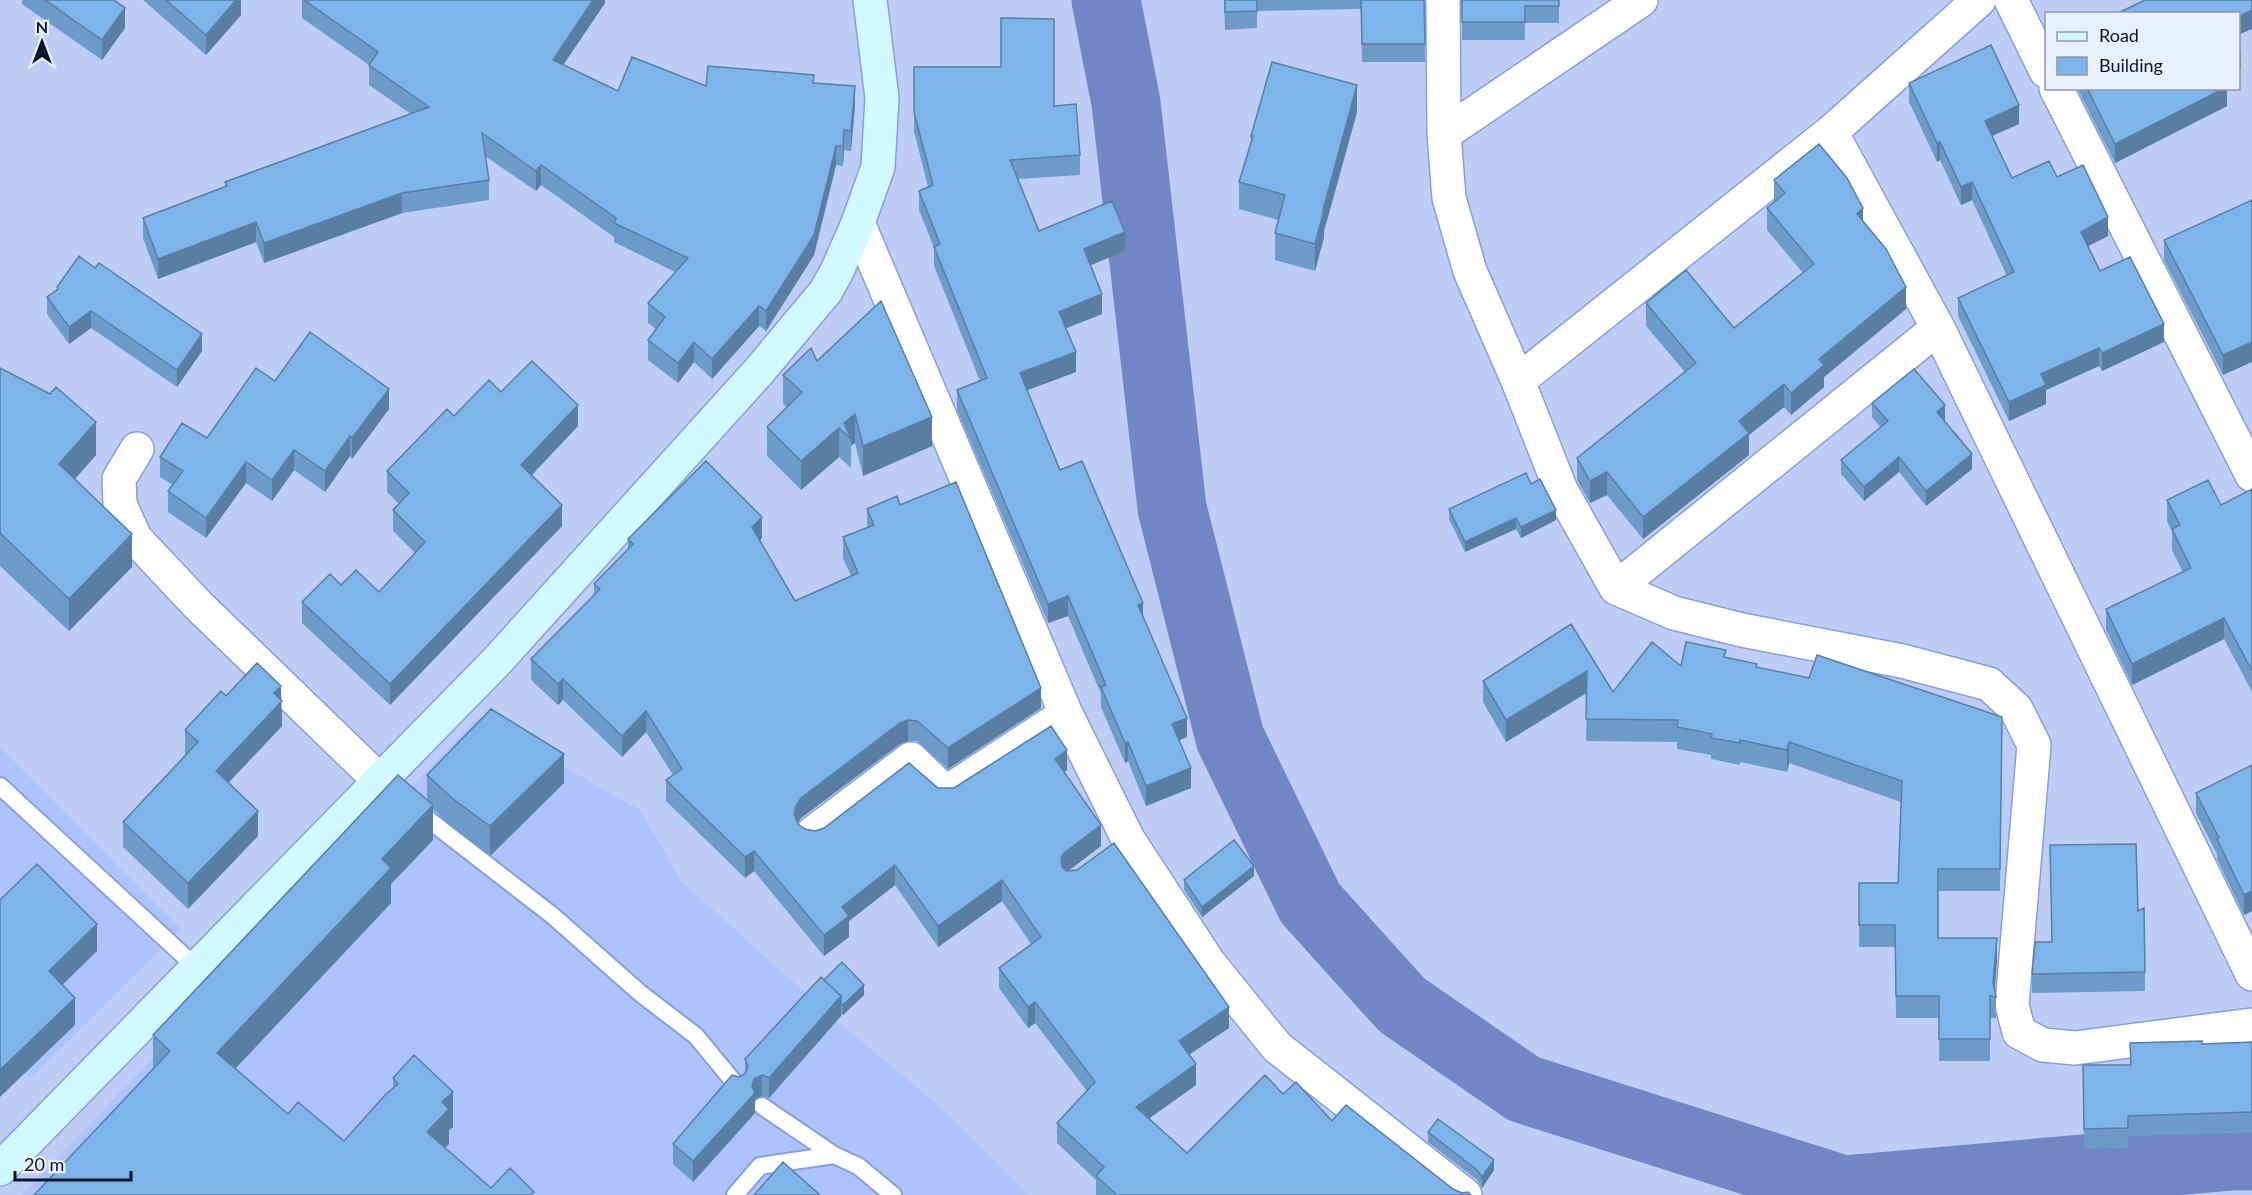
<svg xmlns="http://www.w3.org/2000/svg" width="2252" height="1195" viewBox="0 0 2252 1195" font-family="Lato,sans-serif">
<style>
.built{fill:#adc3fd}
.lines{fill:none;stroke-linecap:round;stroke-linejoin:round}
.stream{stroke:#536497;stroke-width:12}
.river{stroke:#7186c5;stroke-width:69}
.lane-casing{stroke:#879ede;stroke-width:20}
.street-casing{stroke:#879ede;stroke-width:36}
.secondary-casing{stroke:#879ede;stroke-width:36}
.lane{stroke:#fff;stroke-width:16}
.street{stroke:#fff;stroke-width:33}
.secondary{stroke:#d2f9ff;stroke-width:33}
.wall{fill:#6c9bc9}
.shaded-wall{fill:#587ea4}
.building{fill:#7db4ea;stroke:#587ea4;stroke-width:1.5}
</style>
<rect width="100%" height="100%" fill="#becdf6"/>
<path class="built" d="M478 718 640 810 682 882 831 1016 938 1105 1029 1195H22Z
M0 747 181 929 31 1078 0 1057Z"/>
<g class="lines">
<path class="stream" d="M1842 1195 1843 1190"/>
<path class="river" d="M1106 0 1126 103 1172 508 1230 738 1310 903 1402 1005 1524 1089 1843 1190 2232 1156H2252"/>
<defs>
<path id="lane" d="M0 786 197 968
M416 810 553 916 640 993 696 1036 738 1087
M762 1106 834 1155
M735 1195 760 1166 834 1155 858 1166 893 1195"/>
<path id="street" d="M1443 0 1444 134 1449 198 1470 271 1518 381 1561 490 1616 588 1674 613 1742 630 1902 661 1989 684 2016 709 2034 745 2012 1005 2019 1032 2043 1045 2075 1048 2252 1025
M2011 0 2046 71
M2056 88 2252 475
M1831 132 1938 328 2252 974
M1444 134 1641 0
M858 223 1066 714 1128 839 1209 963 1277 1047 1465 1195
M1518 381 1831 132 1979 0
M137 449 119 479 120 504 135 538 198 605 380 781
M1616 588 1938 328
M813 833 911 759 944 791 950 790 1066 714"/>
<path id="secondary" d="M0 1169 497 661 760 370 826 291 837 271 858 223 878 167 882 98 870 0"/>
</defs>
<use href="#lane" class="lane-casing"/>
<use href="#street" class="street-casing"/>
<use href="#secondary" class="secondary-casing"/>
<use href="#lane" class="lane"/>
<use href="#street" class="street"/>
<use href="#secondary" class="secondary"/>
</g>
<path class="wall" d="M22 0H114L125 28 102 60 22 4Z
M143 0H241V15L206 55Z
M302 0H605V3L563 65 618 91 706 86 814 83 855 106 851 151 844 150 843 166 836 165 814 255 766 331 759 326 712 379 694 362 678 383 648 360V340L656 329 648 323V303L675 272 614 242V237L541 185 536 191 485 156 489 180V200L402 213 264 263 256 242 158 279 143 238V218L225 187V182L411 114 369 85V65L302 18Z
M1222 0H1424L1425 62H1362L1361 9 1257 11V28L1225 30 1224 0Z
M1462 0H1559V23H1525V40H1462Z
M914 67 1054 106 1080 155V175L1018 179 1039 231 1125 251 1090 265 1102 314 1066 328 1076 372 1027 390 1060 470 1143 616 1187 737 1179 740 1191 788 1146 806 1128 761 1125 763 1101 707V694L1068 616 1048 623 957 410V390L980 381 934 266V248L919 210V191L928 187 914 131Z
M1909 83 2019 124 1992 136 2012 178 2057 177 2108 236 2088 246 2100 271 2164 342 2102 371 2099 366 2046 390V404L2009 421 1958 316V298L2007 276 1972 200 1961 205 1940 160 1937 162 1909 102Z
M2077 88H2227V106L2115 163Z
M1357 112 1324 231V237L1315 271 1275 260V233L1278 220 1239 209V182L1251 142V136Z
M1774 180 1863 222 1906 309 1824 377V387L1791 415 1784 407 1749 435V455L1643 539 1607 495 1590 503 1577 480V458L1685 372 1646 326V303L1734 328 1803 273 1767 230V208L1774 202Z
M2252 200 2223 375 2164 260V240Z
M95 268 202 351 177 387 91 328 69 344 47 314V297L57 290V287Z
M817 361 932 446 863 476 855 443 851 446V468L839 457 801 490 767 456V427L787 407 783 404V375Z
M0 368 96 455 75 479 132 567 69 631 0 566Z
M275 381 389 409 352 459 350 456 325 492 294 470 272 501 246 483 206 538 168 512V491L173 485 160 477V457L207 438Z
M501 392 578 426 532 475 562 526 390 705 302 623V602L341 585 379 592 415 553 393 531V510L399 504 387 492V471Z
M1872 403 1945 420 1944 421 1972 469 1926 506 1899 472 1864 501 1841 474V460L1880 427 1872 417Z
M1531 484 1556 520 1521 538 1516 529 1465 552 1449 519V509Z
M2252 489V692L2224 639 2132 685 2106 630V609L2183 572 2172 550V531L2167 521V500L2221 505Z
M900 505 1041 708 948 769 917 741H908L900 744 801 818 798 823V824L805 829 815 831 938 788H954L1067 770 1064 772 1101 846 1068 871 1229 1028 1189 1055 1196 1085 1149 1118 1187 1153 1283 1094 1453 1189 1462 1193 1471 1195H1096V1180L1057 1143V1123L1087 1091 1035 1023 1028 1028 999 988V968L1031 944 1002 901 938 947 895 885 849 921V937L824 956 754 871 745 878 666 801V780L673 775 646 732 622 757 563 700 558 705 531 680V659L594 595V584L628 549V539L762 538 760 540 795 601 851 576 843 558V537L867 528V509Z
M1726 658 1757 668 2002 738 2000 891H1938V938L1997 960 1995 988 1996 997V1018H1990V1061H1939V1018H1896L1895 947H1859V883H1898L1901 802 1789 763 1787 772 1740 762V765L1711 759V755L1677 749V742L1586 741 1587 693 1506 742 1483 702V681L1613 692 1681 666Z
M226 696 281 700 282 726 228 783 258 836 188 909 123 847V822L185 756V730Z
M2252 765V911L2244 915 2217 859V854L2196 813V793Z
M427 775 564 783 490 856 453 828 433 809V840L391 884V903L235 1069 288 1114 344 1141 393 1089V1078L453 1127 449 1130V1144L445 1148 491 1188 534 1195H34L153 1068V1035L427 800Z
M1254 876 1202 917 1184 890V880Z
M2138 911 2145 972V991L2032 993V974L2051 942Z
M824 980 864 995 843 1015 841 1014V1016L769 1098 762 1096 755 1099V1113L693 1182 673 1164V1144L739 1077 745 1074V1059Z
M2252 1042V1133L2128 1136V1148L2084 1149 2083 1086 2130 1065V1043L2202 1044Z
M1428 1132 1494 1170 1482 1188 1477 1180 1428 1142Z"/>
<path class="shaded-wall" d="M236 0H241V15L206 55V35Z
M593 0H605V3L553 80V60Z
M125 8V28L102 60V40Z
M2252 10V29L2238 35V17Z
M2241 50V69L2238 70V52Z
M1357 85V112L1324 231V237L1315 271V244L1323 210Z
M855 86V106L851 151V131Z
M2225 88H2227V106L2115 163V144Z
M2019 105V124L1985 139V121Z
M844 130V150L843 166V146Z
M1940 142V160L1937 162V143Z
M836 146V165L814 255 766 331V311Z
M541 165V185L536 191V171Z
M1972 182V200L1961 205V187Z
M402 193V213L264 263V243Z
M1863 208V231L1857 214Z
M2108 217V236L2081 250V232Z
M256 222V242L158 279V259Z
M1125 232V251L1084 268V249Z
M1906 287V309L1824 377V387L1791 415V393L1819 359Z
M1102 294V314L1059 331V312Z
M759 306V326L712 379V359Z
M91 311V328L69 344V327Z
M2164 324V342L2102 371V353Z
M202 334V351L177 387V370Z
M694 342V362L678 383V363Z
M2252 342V362L2223 375V355Z
M2099 348V366L2046 390V404L2009 421V402L2041 374Z
M1076 352V372L1020 393V373Z
M1784 384V407L1749 435V455L1643 539V517L1739 421Z
M389 389V409L352 459V438Z
M578 405V426L521 486V465Z
M1945 405V420L1937 427V412Z
M855 414V443L851 446V439L844 423Z
M932 417V446L863 476V446Z
M96 422V455L59 497V464Z
M839 428V457L801 490V461Z
M350 436V456L325 492V471Z
M294 450V470L272 501V480Z
M1972 454V469L1926 506V491Z
M1899 457V472L1864 501V487Z
M246 462V483L206 538V518Z
M1607 472V495L1590 503V481Z
M562 505V526L390 705V684Z
M1556 510V520L1521 538V527Z
M762 517V538L752 548V527Z
M1516 518V529L1465 552V542Z
M132 534V567L69 631V599Z
M1068 596V616L1048 623V604Z
M1143 603V623L1138 605Z
M2224 618V639L2132 685V664Z
M1587 671V692L1506 742V720Z
M563 679V700L558 705V684Z
M281 686 282 726 216 796V771L274 693Z
M1041 688V708L948 769V748Z
M646 711V732L622 757V736Z
M1187 718V737L1172 743V724Z
M908 720V741L900 744 801 818 796 826 794 814 796 806 801 798 900 723Z
M1128 742V761L1125 763V743Z
M1789 742V763L1787 772V750Z
M1067 750V770L1055 779V759Z
M564 754V783L490 856V826Z
M1191 768V788L1146 806V786Z
M433 805V840L391 884V903L217 1088V1053L382 859Z
M258 811V836L188 909V883Z
M1101 825V846L1064 874 1061 878V858L1064 853Z
M754 851V871L745 878V857Z
M895 865V885L849 921V937L824 956V935L842 907Z
M1254 866V876L1202 917V907Z
M1002 880V901L938 947V926Z
M2252 891V911L2244 915V895Z
M97 924V951L49 998V971Z
M1997 938V960L1994 996 1993 982Z
M864 985V995L843 1015V1005Z
M841 996V1016L769 1098V1078Z
M75 998V1025L0 1097V1107V1070Z
M1035 1002V1023L1028 1028V1007Z
M1229 1007V1028L1179 1061V1041Z
M1196 1064V1085L1136 1128V1107Z
M762 1075V1096L755 1099V1113L693 1182V1161L752 1086 754 1079Z
M453 1092V1127L449 1130V1144L427 1167V1132L442 1102Z
M1494 1160V1170L1482 1188V1177Z"/>
<path class="building" d="M45 0H114L125 8 102 40Z
M166 0H236L206 35Z
M304 0H593L553 60 618 91 632 57 706 86 708 66 814 75 813 83 855 86 851 131 844 130 843 146H836L814 235 766 311 759 306 712 359 694 342 678 363 648 340 665 317 648 303 688 258 614 223 616 218 541 165 536 171 482 133 489 180 402 193 264 243 256 222 158 259 143 218 227 186 225 182 429 107 369 65 378 52Z
M1225 0H1257V11L1225 12Z
M1361 0H1424L1425 44H1362Z
M1462 0H1559V6H1525V22H1462Z
M2145 0H2252V10L2238 17V14H2116Z
M1001 18 1054 19V106L1076 104 1080 155 1010 160 1039 231 1112 201 1125 232 1084 249 1102 294 1059 312 1076 352 1020 373 1060 470 1082 461 1143 603 1138 605 1187 718 1172 724 1191 768 1146 786 1128 742 1125 743 1101 687 1106 685 1068 596 1048 604 957 390 987 378 934 247 940 244 919 191 933 185 914 112V67H1001Z
M1991 45 2019 105 1985 121 2012 178 2049 161 2057 177 2083 165 2108 217 2081 232 2100 271 2130 257 2164 324 2102 353 2099 348 2041 374 2046 385 2009 402 1958 298 2014 272 1972 182 1961 187 1940 142 1937 143 1909 83Z
M1272 62 1357 85 1323 210H1324L1315 244 1275 233 1285 195 1239 182 1253 136H1251Z
M2087 88H2225L2115 144Z
M1819 144 1847 178 1863 208 1857 214 1886 249 1906 287 1819 359 1824 365 1791 393 1784 384 1739 421 1749 433 1643 517 1607 472 1590 481 1577 458 1696 363 1646 303 1686 270 1734 328 1814 264 1767 208 1785 193 1774 180Z
M2252 200V342L2223 355 2164 240Z
M79 256 95 268 99 263 202 334 177 370 91 311 69 327 47 297 58 289 57 287Z
M881 301 932 417 863 446 855 414 844 423 851 439 839 428 801 461 767 427 802 392 783 375 811 348 817 361Z
M310 332 389 389 352 438 350 436 325 471 294 450 272 480 246 462 206 518 168 491 183 471 160 457 182 423 207 438 256 368 275 381Z
M532 361 578 405 521 465 562 505 390 684 302 602 330 574 341 585 356 570 379 592 425 542 393 510 409 493 387 471 447 409 454 416 489 380 501 392Z
M0 368 50 394 56 387 96 422 59 464 132 534 69 599 0 533Z
M1914 369 1945 405 1937 412 1972 454 1926 491 1899 457 1864 487 1841 460 1888 421 1872 403Z
M706 461 762 517 752 527 795 601 858 573 843 537 874 525 867 509 897 496 900 505 956 482 1041 688 948 748 917 721 908 720 900 723 801 798 796 806 794 814 798 824 805 829 815 831 824 828 909 763 938 788H954L1051 726 1067 750 1055 759 1101 825 1064 853 1061 858 1062 867 1067 871 1077 870 1114 843 1229 1007 1179 1041 1196 1064 1136 1107 1187 1153 1265 1075 1283 1094 1296 1082 1332 1121 1346 1105 1453 1189 1462 1193 1468 1192 1471 1195H1117L1096 1176 1104 1167 1057 1123 1095 1082 1035 1002 1028 1007 999 968 1041 937 1002 880 938 926 895 865 842 907 849 916 824 935 754 851 745 857 666 780 682 769 646 711 622 736 563 679 558 684 531 659 600 589 594 584 633 544 628 539Z
M1526 473 1531 484 1540 479 1556 510 1521 527 1516 518 1465 542 1449 509Z
M2208 480 2221 505 2252 489V671L2224 618 2132 664 2106 609 2191 568 2172 529 2180 525 2167 500Z
M1571 624 1613 692 1652 642 1681 666 1686 642 1726 650 1724 657 1757 664 1756 667 1809 678 1817 655 2002 717 2000 869H1938V938H1997L1993 982 1996 997 1990 996V1039H1939V996H1896L1895 925H1859V883H1898L1902 781 1789 742 1787 750 1740 740V743L1711 738 1712 734 1677 727 1678 720 1586 719 1587 671 1506 720 1483 681Z
M257 663 281 686 274 693 282 701 216 771 258 811 188 883 123 822 198 742 185 730 221 691 226 696Z
M491 709 564 754 490 826 453 799 427 775Z
M2252 765V891L2244 895 2217 839 2219 838 2196 793Z
M398 775 433 805 382 859 391 868 217 1053 288 1114 298 1102 344 1141 386 1094 398 1084 393 1078 414 1055 453 1092 442 1102 449 1109 427 1132 491 1188 510 1168 534 1192 531 1195H34L170 1051 153 1035Z
M1234 840 1254 866 1202 907 1184 880Z
M2136 844 2138 911 2144 908 2145 972 2032 974 2035 942H2052L2050 845Z
M37 864 97 924 49 971 75 998 0 1070V900Z
M842 962 864 985 843 1005 841 1003V996L824 980Z
M821 977 841 996 769 1078 762 1075 754 1079 752 1086 755 1093 693 1161 673 1144 732 1075 739 1077 745 1074 748 1066 745 1059Z
M2202 1041V1044L2252 1042V1112L2128 1116V1128L2084 1129 2083 1065H2131L2130 1043Z
M1438 1119 1494 1160 1482 1177 1477 1170 1428 1132Z
M783 1162 820 1195H754Z"/>
<rect x="2045" y="12" width="195" height="78" fill="#e9effd" stroke="#9197a9" stroke-width="1.5"/>
<rect x="2057" y="32" width="30" height="9" fill="#d2f9ff" stroke="#9197a9" stroke-width="1.5"/>
<text x="2099" y="42" font-size="18" fill="#0d142c">Road</text>
<rect x="2057" y="57" width="30" height="18" fill="#7db4ea" stroke="#9197a9" stroke-width="1.5"/>
<text x="2099" y="72" font-size="18" fill="#0d142c">Building</text>
<g transform="translate(42 42)" stroke="#e9effd" stroke-width="4.5" paint-order="stroke">
<path d="M0-4.5L10 22L0 15L-10 22Z" fill="#0d142c"/>
<text y="-9" font-size="16" font-weight="bold" text-anchor="middle" fill="#0d142c">N</text>
</g>
<path d="M15 1171v9h116v-9" fill="none" stroke="#0d142c" stroke-width="3"/>
<text x="24" y="1171" font-size="18" fill="#0d142c" stroke="#e9effd" stroke-width="4.5" paint-order="stroke">20 m</text>
</svg>
